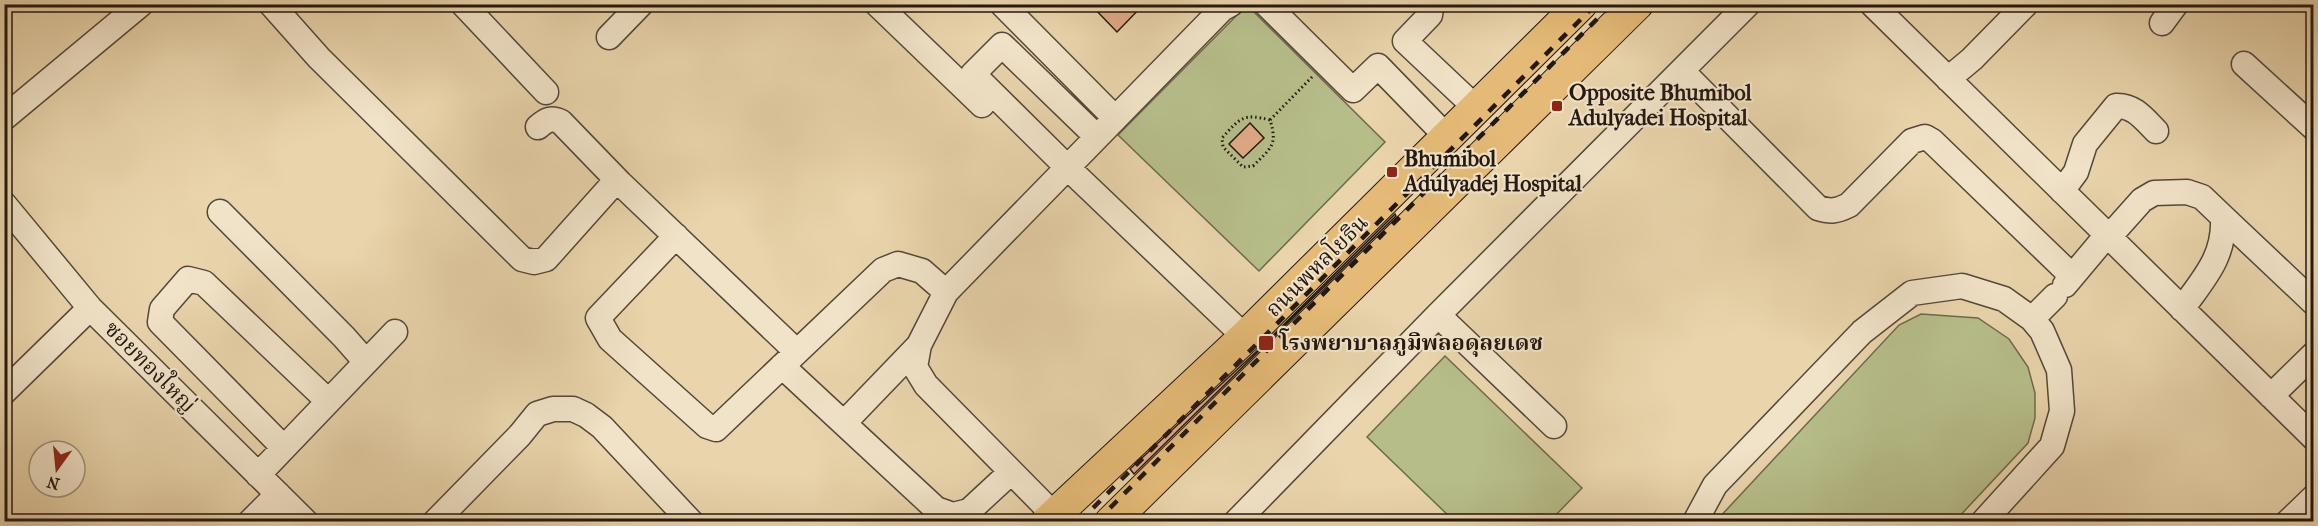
<svg xmlns="http://www.w3.org/2000/svg" width="2318" height="526" viewBox="0 0 2318 526" font-family="'IM FELL French Canon','Noto Serif Thai',serif">
<style>
.green{fill:#b6bd89;stroke:#6d6a4e;stroke-width:1.5}
.building{fill:#e3ab88;stroke:#241812;stroke-width:1.5}
.lines{fill:none;stroke-linecap:round;stroke-linejoin:round}
.minor-casing{stroke:#554738;stroke-width:27}
.major-casing{stroke:#241812;stroke-width:34}
.path{stroke:#241812;stroke-width:3;stroke-dasharray:1.5 3;stroke-linecap:butt}
.minor{stroke:#f1e3c8;stroke-width:24}
.major{stroke:#e4ba76;stroke-width:32}
.rail{stroke:#241812;stroke-width:4.5;stroke-dasharray:10 10;stroke-linecap:butt}
.poi-dot{fill:#8f2418;stroke:#f1e3c8;stroke-width:2}
.labels{text-anchor:middle;dominant-baseline:central;stroke-width:4.5;stroke-linejoin:round;paint-order:stroke}
.poi-label{font-size:22px;font-weight:bold;fill:#241812;stroke:#f1e3c8;text-anchor:start}
.street-label{font-size:22px;fill:#241812;stroke:#f1e3c8}
</style>
<rect width="100%" height="100%" fill="#e9d4ab"/>
<filter id="stains"><feTurbulence type="fractalNoise" baseFrequency=".00333" numOctaves="4"/><feColorMatrix values="0 0 0 0 .2 0 0 0 0 .09 0 0 0 0 .02 0 0 0 .5 -.17"/></filter>
<radialGradient id="worn" r=".72"><stop offset=".6" stop-color="#630" stop-opacity="0"/><stop offset="1" stop-color="#630" stop-opacity=".3"/></radialGradient>
<path class="green" d="M1247 5 1385 142 1259 271 1118 135Z
M1921 314 1978 318 2009 339 2028 367 2035 393V418L2028 443 1955 521H1716L1899 325Z
M1445 356 1582 488 1550 521H1454L1367 437Z"/>
<path class="building" d="M1090 4H1144L1117 32Z
M1250 123 1264 138 1243 158 1229 144Z
M1395 214 1396 216 1134 474 1130 469 1258 350Z"/>
<g class="lines">
<defs>
<path id="minor" d="M271 4 319 58 522 259 534 262 546 259 613 184 620 183 797 352
M463 4 546 92
M877 4 982 105
M1002 4 1115 118
M1266 4 1353 90 1378 66 1447 137
M1427 4 1431 8 1430 15 1405 41 1476 108
M1872 4 2314 438
M2162 23 2176 4
M609 37 641 4
M2244 64 2314 128
M1682 71 1818 208C1831 212 1837 211 1849 205L1912 141 1925 137 1932 141 2072 276
M1948 79 1972 59 2026 4
M4 118 141 4
M538 127C546 120 551 117 561 122L620 183
M1097 137 1002 45 973 74 1068 168 1245 337
M2062 191 2076 172 2085 144 2116 106C2134 105 2144 119 2156 131
M4 204 90 308 306 522
M220 212 344 337 366 362
M2223 217 2314 303
M676 236 598 318 610 339 707 426 716 429 883 270 898 264 922 271 946 292
M2109 237 2142 200 2154 193 2187 192 2202 197 2223 217C2225 257 2204 278 2182 309
M2065 285 2107 235
M1438 315 1554 426
M2032 319 2055 296
M782 366 936 509 953 515 969 511 1011 472
M4 392 90 308
M2271 396 2314 354
M844 423 919 345
M284 448 160 322 162 309 188 279 204 283 328 401
M258 475 395 332
M266 506 281 522
M1054 515 926 385 915 367 919 345 946 292 1222 9 1231 4
M250 522 278 494
M435 522 520 435 537 414 553 409H573L586 415 602 427 691 522
M1236 522 1438 315 1748 4
M1695 522 1715 485 1862 332 1912 293 1962 286 2004 299 2032 319 2042 331 2059 370 2062 411 2052 446 1983 522
M2288 522 2314 497"/>
<path id="major" d="M1047 522 1245 337 1581 4
M1111 522 1637 4"/>
</defs>
<use href="#minor" class="minor-casing"/>
<use href="#major" class="major-casing"/>
<path class="path" d="M1270 120C1243 113 1240 118 1222 138L1223 147 1243 167 1253 166C1271 148 1278 145 1270 120L1312 77"/>
<use href="#minor" class="minor"/>
<use href="#major" class="major"/>
<path class="rail" d="M1079 522 1596 4
M1096 522 1612 4"/>
</g>
<g class="poi-dot">
<rect x="1551" y="100" width="12" height="12" rx="3"/>
<rect x="1386" y="166" width="12" height="12" rx="3"/>
<rect x="1258" y="335" width="16" height="16" rx="3"/>
</g>
<g class="labels">
<g class="poi-label">
<text x="1569" y="93">Opposite Bhumibol<tspan x="1569" dy="25">Adulyadei Hospital</tspan></text>
<text x="1404" y="159">Bhumibol<tspan x="1404" dy="25">Adulyadej Hospital</tspan></text>
<text x="1280" y="343">โรงพยาบาลภูมิพลอดุลยเดช</text>
</g>
<g class="street-label">
<text transform="translate(1317 266) rotate(-45)">ถนนพหลโยธิน</text>
<text transform="translate(150 367) rotate(45)">ซอยทองใหญ่</text>
</g>
</g>
<rect width="2318" height="526" fill="none" stroke="#e9d4ab" stroke-width="24"/>
<rect x="6" y="6" width="2306" height="514" fill="none" stroke="#241812" stroke-width="3"/>
<rect x="12" y="12" width="2294" height="502" fill="none" stroke="#241812" stroke-width="1.5"/>
<g transform="translate(57 469) rotate(195)"><circle r="28" fill="#f1e3c8" stroke="#9f927f" stroke-width="1.5"/>
<path d="M0-4.5L10 22L0 15L-10 22Z" fill="#8f2418"/>
<text y="-9" font-size="16" font-weight="bold" text-anchor="middle" fill="#241812">N</text>
</g>
<rect width="100%" height="100%" filter="url(#stains)"/>
<rect width="100%" height="100%" fill="url(#worn)"/>
</svg>
